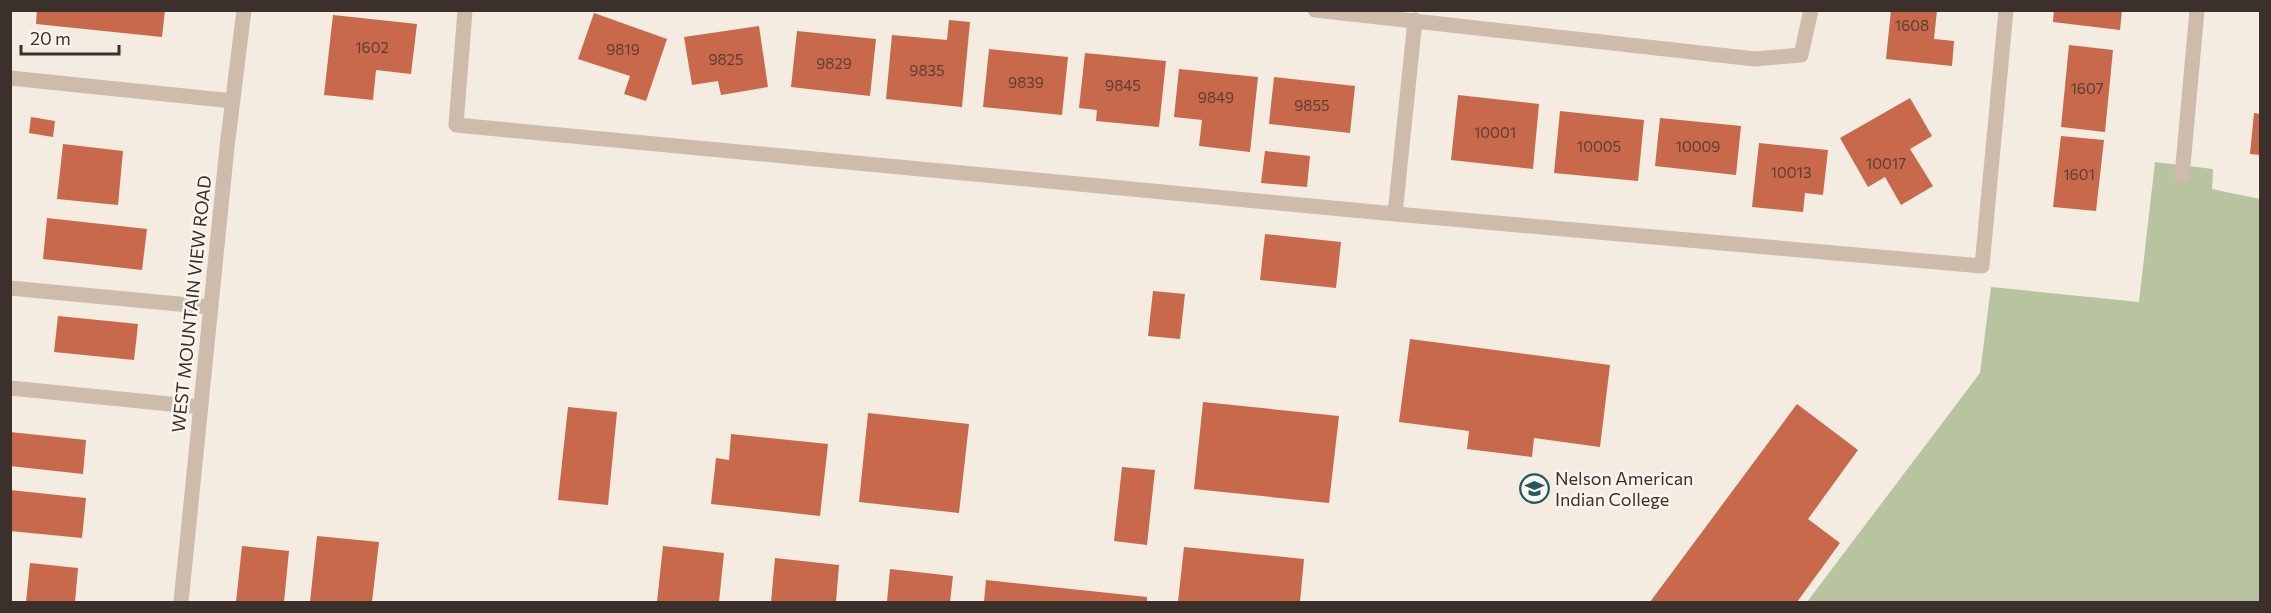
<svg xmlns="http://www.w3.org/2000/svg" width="2271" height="613" viewBox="0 0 2271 613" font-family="Commissioner,sans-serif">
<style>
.green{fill:#b8c4a0}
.building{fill:#c8694b}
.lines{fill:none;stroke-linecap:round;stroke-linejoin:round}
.minor{stroke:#cdbbac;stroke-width:15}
.labels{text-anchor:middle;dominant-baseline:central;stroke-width:5;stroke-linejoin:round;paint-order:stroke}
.number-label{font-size:15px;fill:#5e3e33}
.street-label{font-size:18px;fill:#3b302b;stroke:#fbf5ee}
.poi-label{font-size:18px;fill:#3b302b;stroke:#fbf5ee;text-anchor:start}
</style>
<rect width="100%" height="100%" fill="#f4ebe1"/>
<path class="green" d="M2155 162 2213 169 2212 189 2260 199V602H1807L1980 373 1991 287 2139 302Z"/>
<path class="building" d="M37 10H165L162 37 36 24Z
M1891 10H1937L1934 39 1954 41 1952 66 1886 59Z
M2054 10H2122L2120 30 2053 22Z
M594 13 667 39 646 101 624 94 630 76 578 59Z
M333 15 417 24 411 74 376 70 373 100 324 95Z
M949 20 970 22 962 107 886 99 892 35 947 40Z
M759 26 768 87 721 95 718 81 692 85 684 37Z
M797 31 876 39 870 96 791 87Z
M2069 45 2113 50 2105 132 2061 127Z
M989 49 1068 57 1062 115 983 107Z
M1085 53 1166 61 1159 127 1096 121 1097 110 1079 108Z
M1179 69 1258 77 1250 152 1199 146 1202 120 1174 117Z
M1274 77 1355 86 1350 133 1269 124Z
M1458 95 1539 104 1533 169 1451 160Z
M1910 98 1932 136 1910 149 1933 186 1901 205 1885 177 1868 187 1840 138Z
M1560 111 1644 120 1638 181 1554 173Z
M2254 113 2260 114V155L2250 154Z
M31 117 55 121 53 137 29 133Z
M1660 118 1741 126 1736 175 1655 166Z
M2061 136 2104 140 2096 211 2053 207Z
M1759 143 1828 150 1823 195 1805 193 1803 212 1752 207Z
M63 144 123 151 118 205 57 199Z
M1265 151 1310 156 1307 187 1261 183Z
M47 218 147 229 142 270 43 259Z
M1265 234 1341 242 1336 288 1260 280Z
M1153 291 1185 294 1180 339 1148 336Z
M58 316 138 324 134 360 54 352Z
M1410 339 1610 365 1600 447 1534 438 1532 457 1467 449 1469 431 1399 422Z
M1203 402 1339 416 1329 503 1194 489Z
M1797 404 1858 450 1808 519 1840 543 1797 602H1650Z
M568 407 617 412 608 505 558 500Z
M868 413 969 424 959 513 859 502Z
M10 432 86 440 83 474 10 466Z
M731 434 828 444 820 516 711 504 716 458 729 460Z
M1122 467 1155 470 1147 545 1114 541Z
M10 490 86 498 82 538 10 531Z
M317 536 379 542 372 602H310Z
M242 546 289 551 284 602H236Z
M663 546 724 553 719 602H657Z
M1184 547 1304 559 1300 602H1178Z
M775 558 839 565 836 602H771Z
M30 563 78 568 75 602H26Z
M890 569 953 576 950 602H887Z
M986 580 1147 597V602H984Z"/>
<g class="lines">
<path class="minor" d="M465 10 456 125 1395 214 1982 266 2006 10
M1315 10 1755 59 1801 55 1811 10
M10 78 233 101
M2182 176 2197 10
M1395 214 1415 20
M10 288 210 307
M10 388 200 407
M181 602 227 147 244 10"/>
</g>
<defs>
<symbol id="university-ring" viewBox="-11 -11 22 22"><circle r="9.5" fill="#fbf5ee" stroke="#1f5a5e" stroke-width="1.5"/><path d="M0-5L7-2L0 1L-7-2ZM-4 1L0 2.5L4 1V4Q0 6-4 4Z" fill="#1f5a5e"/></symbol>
</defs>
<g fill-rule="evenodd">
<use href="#university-ring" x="1518" y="472" width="33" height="33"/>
</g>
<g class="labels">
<g class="number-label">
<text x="1912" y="25">1608</text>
<text x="372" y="47">1602</text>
<text x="623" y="49">9819</text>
<text x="726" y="59">9825</text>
<text x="834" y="63">9829</text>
<text x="927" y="70">9835</text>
<text x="1026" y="82">9839</text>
<text x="1123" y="85">9845</text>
<text x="2087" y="88">1607</text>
<text x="1216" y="97">9849</text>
<text x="1312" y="105">9855</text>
<text x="1495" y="132">10001</text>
<text x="1599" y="146">10005</text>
<text x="1698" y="146">10009</text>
<text x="1886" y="163">10017</text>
<text x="1791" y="172">10013</text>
<text x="2079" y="174">1601</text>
</g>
<g class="street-label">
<text transform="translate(191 304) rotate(-84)">WEST MOUNTAIN VIEW ROAD</text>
</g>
<g class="poi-label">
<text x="1555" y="478">Nelson American<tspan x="1555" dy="21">Indian College</tspan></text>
</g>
</g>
<rect width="2271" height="613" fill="none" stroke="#3b302b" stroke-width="24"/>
<path d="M21 45v9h98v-9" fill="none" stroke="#3b302b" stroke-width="3"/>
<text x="30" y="45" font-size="18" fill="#3b302b" stroke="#fbf5ee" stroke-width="4.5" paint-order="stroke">20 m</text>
</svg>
